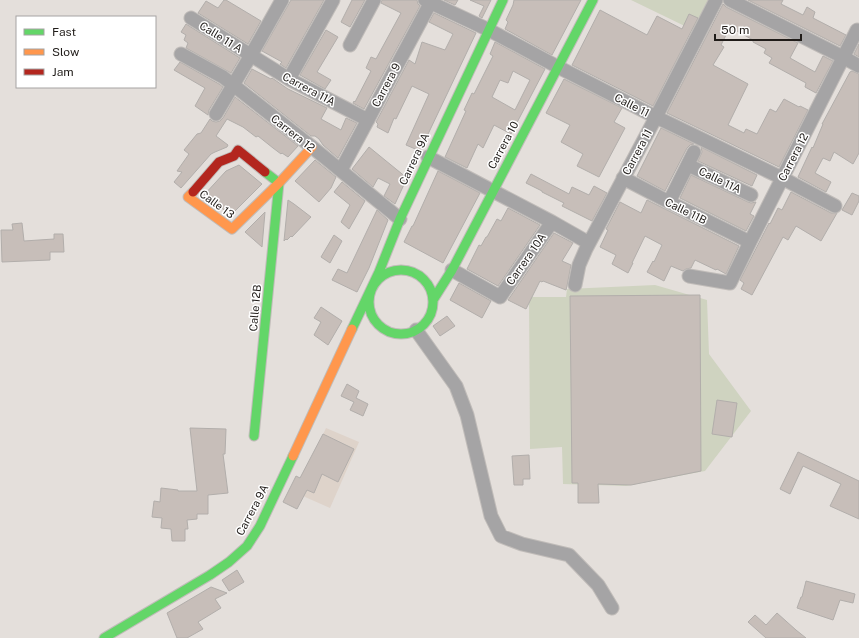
<svg xmlns="http://www.w3.org/2000/svg" width="859" height="638" viewBox="0 0 859 638" font-family="'Public Sans',sans-serif">
<style>
.built{fill:#ded3ca}
.green{fill:#cfd3c0}
.building{fill:#c7beb9;stroke:#b2aeab;fill-rule:evenodd}
.lines{fill:none;stroke-linecap:round;stroke-linejoin:round}
.street-casing{stroke:#c0bcb9;stroke-width:15}
.fast-casing{stroke:#c0bcb9;stroke-width:11}
.slow-casing{stroke:#c0bcb9;stroke-width:11}
.jam-casing{stroke:#c0bcb9;stroke-width:11}
.street{stroke:#a5a4a5;stroke-width:13}
.fast{stroke:#63d668;stroke-width:9}
.slow{stroke:#ff974d;stroke-width:9}
.jam{stroke:#b3261e;stroke-width:9}
.labels{text-anchor:middle;dominant-baseline:central;stroke-width:3;stroke-linejoin:round;paint-order:stroke}
.street-label{font-size:11px;fill:#201c19;stroke:#fff}
</style>
<rect width="100%" height="100%" fill="#e4dfdb"/>
<path class="built" d="M326 428 359 442 330 508 296 493Z"/>
<path class="green" d="M631 0H710L695 31Z
M655 285 707 300 709 354 751 411 705 471 626 486 563 484 562 447 530 449 529 297H566L567 289Z"/>
<path class="building" d="M224 0H226L261 21 248 44 198 13 206 1 218 8Z
M291 0H324L286 68 280 64 282 62 262 51Z
M352 0H365L350 27 341 22Z
M382 0H417L418 4 420 6 364 109 353 103 354 101 355 102 371 71 366 68 371 57 376 59 401 13 381 3Z
M444 0H458L455 5Z
M470 0H491L482 18 479 16 484 6Z
M514 0H581L552 55 505 29 508 22 506 20 513 5Z
M748 0H783L781 4 803 15 807 7 815 12 813 18 846 35 840 46Z
M723 4 726 7 798 43 790 58 815 72 823 56 833 61 816 93 805 87 806 83 769 63 772 58 764 53 766 49 753 42V40L730 27 721 45 724 47 713 65 748 84 728 125 744 133 746 129 757 134 770 109 776 112 784 99 799 107 800 106 808 110 779 167 667 113Z
M600 10 647 35 657 16 682 29 689 14 698 18 653 106 572 65Z
M434 13 476 33 420 151 406 145 429 94 412 86 396 119 394 118 388 133 377 127 378 124 376 122 409 60 415 64 422 42 445 50 453 34 429 22Z
M186 24 240 58 231 73 186 48 188 43 184 40 186 35 181 32Z
M326 30 338 37 317 72 331 80 325 89 300 75Z
M495 42 545 69 511 134 494 125 483 148 478 144 467 168 445 157 466 111 464 110 472 93 474 94 493 56 490 54ZM513 71 530 80 515 110 492 97 500 80 508 83Z
M859 44V57L854 54Z
M180 62 219 84 223 87 209 110 208 115 195 106 205 88 174 70Z
M252 69 271 79 272 78 288 89 327 108 321 119 341 130 346 118 357 123 338 158 323 145 319 139 315 136H311L244 83Z
M852 71 859 74V153L853 164 834 152 830 161 823 158 815 173 831 182 826 192 798 177 812 147 813 148 823 124H822L850 72Z
M564 79 622 108 614 122 625 128 599 177 577 166 583 154 561 142 570 125 546 113Z
M235 97 298 146 288 157 282 153 281 154 273 148 258 136 256 137 243 127 227 119 216 136 228 145 227 147 215 152 211 154 181 188 174 182 182 172 177 171 189 154 184 150 197 134 201 133 210 119 212 121 216 122 220 121 223 118Z
M661 128 694 144 690 145 687 148 665 191 637 176Z
M369 147 407 178 395 204 384 196 390 184 378 178 373 187 352 169Z
M701 147 757 175 752 186 698 161 702 152Z
M315 160 336 177 331 188 319 202 295 181Z
M239 165 262 184 231 215 204 195 226 171Z
M438 171 480 193 443 263 404 242 412 226H413Z
M531 174 569 194 572 187 589 195 594 186 607 193 592 221 562 206 564 203 542 192V191L526 183Z
M691 175 748 202 751 203 756 202 750 214 754 216 746 231 680 198Z
M342 182 365 201 349 229 341 222 350 205 334 192Z
M791 192 831 213H837L821 241 796 226 788 240 783 237 752 295 741 289 744 283 740 280 769 223 770 224 778 208 782 210Z
M852 193 859 196V201L852 215 842 210Z
M288 200 294 204 311 217 292 237 291 236 287 240 286 239 284 241Z
M647 200 739 246 726 274 717 269 716 270 695 260 691 268 686 269 683 271 671 266 664 281 647 272 653 261 654 262 662 245 645 236 632 263H633L628 273 612 264 616 255 600 247 608 230 606 229 620 202 641 213Z
M508 208 540 225 498 286 467 269 479 245 481 246 486 237H487L497 219 501 221Z
M377 210 388 220 369 268 357 292 332 280 338 269 347 273Z
M265 212 262 247 245 232Z
M22 223 24 241 54 239V234H63L64 252H50V260L2 262 1 230H13L12 224Z
M554 233 573 243 562 261 571 265 567 286 566 290 543 281 542 282 540 281 526 309 508 300Z
M334 235 342 241 330 263 321 257Z
M459 283 491 301 482 318 450 300Z
M700 295 701 471 631 485 598 484 599 503H578V483H572L570 296Z
M321 307 342 321 328 345 314 335 321 322 314 318Z
M447 316 455 326 440 336 433 326Z
M347 384 359 391 356 398 368 404 363 416 350 410 354 402 341 396Z
M717 400 737 403 732 437 712 434Z
M190 428 226 429 225 454H223L228 493 208 495V514H197V519L187 520 188 529H185V541H172L171 529 161 528 162 518 152 517 154 501 160 502 161 488 178 490V491H197Z
M323 434 354 449 338 482 322 474 314 493 307 490 297 509 283 502 296 476 300 478Z
M798 452 859 481V519L830 506 841 484 803 466 790 494 780 489Z
M529 455 530 479H523V485H514L512 456Z
M237 570 244 582 229 591 222 580Z
M806 581 855 594 853 603 840 600 833 620 797 608 801 597H802Z
M211 587 227 593 215 599 221 608 198 622 203 629 187 638H177L167 613Z
M777 613 796 630 806 638H766L748 622 755 615 766 625Z"/>
<g class="lines">
<defs>
<path id="street" d="M425 0 489 30 558 67 656 117 782 178 835 206
M730 0 843 57 859 66
M191 18 289 79 368 120
M350 45 374 0
M181 54 223 77 312 147 400 219
M289 79 333 0
M216 114 251 55 282 0
M428 157 552 222 589 243
M688 165 751 195
M341 170 432 0
M623 178 669 202 750 242
M669 202 694 152
M452 270 500 297 552 222
M689 276 730 283 750 242 857 30
M575 285 579 265 586 249 656 117 716 0
M416 330 456 386 467 415 491 516 501 536 522 544 569 555 598 585 612 608"/>
<path id="fast" d="M369 302a32 32 0 1 1 64 0a32 32 0 1 1-64 0Z
M433 300 452 270 593 0
M352 329 379 272 400 219 503 0
M254 436 279 183 265 172
M104 638 210 575 229 562 247 546 260 526 293 456"/>
<path id="slow" d="M193 192 188 197 232 229 279 183 312 147
M293 456 352 329"/>
<path id="jam" d="M193 192 219 162 234 156 238 150 265 172"/>
</defs>
<use href="#street" class="street-casing"/>
<use href="#fast" class="fast-casing"/>
<use href="#slow" class="slow-casing"/>
<use href="#jam" class="jam-casing"/>
<use href="#street" class="street"/>
<use href="#fast" class="fast"/>
<use href="#slow" class="slow"/>
<use href="#jam" class="jam"/>
</g>
<g class="labels">
<g class="street-label">
<text transform="translate(221 37) rotate(32)">Calle 11 A</text>
<text transform="translate(386 85) rotate(-62)">Carrera 9</text>
<text transform="translate(309 89) rotate(28)">Carrera 11A</text>
<text transform="translate(632 105) rotate(27)">Calle 11</text>
<text transform="translate(293 133) rotate(38)">Carrera 12</text>
<text transform="translate(503 145) rotate(-62)">Carrera 10</text>
<text transform="translate(637 152) rotate(-62)">Carrera 11</text>
<text transform="translate(793 157) rotate(-63)">Carrera 12</text>
<text transform="translate(414 159) rotate(-65)">Carrera 9A</text>
<text transform="translate(720 180) rotate(26)">Calle 11A</text>
<text transform="translate(217 204) rotate(36)">Calle 13</text>
<text transform="translate(686 211) rotate(26)">Calle 11B</text>
<text transform="translate(526 259) rotate(-55)">Carrera 10A</text>
<text transform="translate(255 308) rotate(-85)">Calle 12B</text>
<text transform="translate(252 510) rotate(-62)">Carrera 9A</text>
</g>
</g>
<rect x="16" y="16" width="140" height="72" fill="#ffffff" stroke="#a6a4a3"/>
<rect x="24" y="29" width="20" height="6" fill="#63d668" stroke="#a6a4a3"/>
<text x="52" y="36" font-size="12" fill="#201c19">Fast</text>
<rect x="24" y="49" width="20" height="6" fill="#ff974d" stroke="#a6a4a3"/>
<text x="52" y="56" font-size="12" fill="#201c19">Slow</text>
<rect x="24" y="69" width="20" height="6" fill="#b3261e" stroke="#a6a4a3"/>
<text x="52" y="76" font-size="12" fill="#201c19">Jam</text>
<path d="M715 34v6h86v-6" fill="none" stroke="#201c19" stroke-width="2"/>
<text x="721" y="34" font-size="12" fill="#201c19" stroke="#ffffff" stroke-width="3" paint-order="stroke">50 m</text>
</svg>
